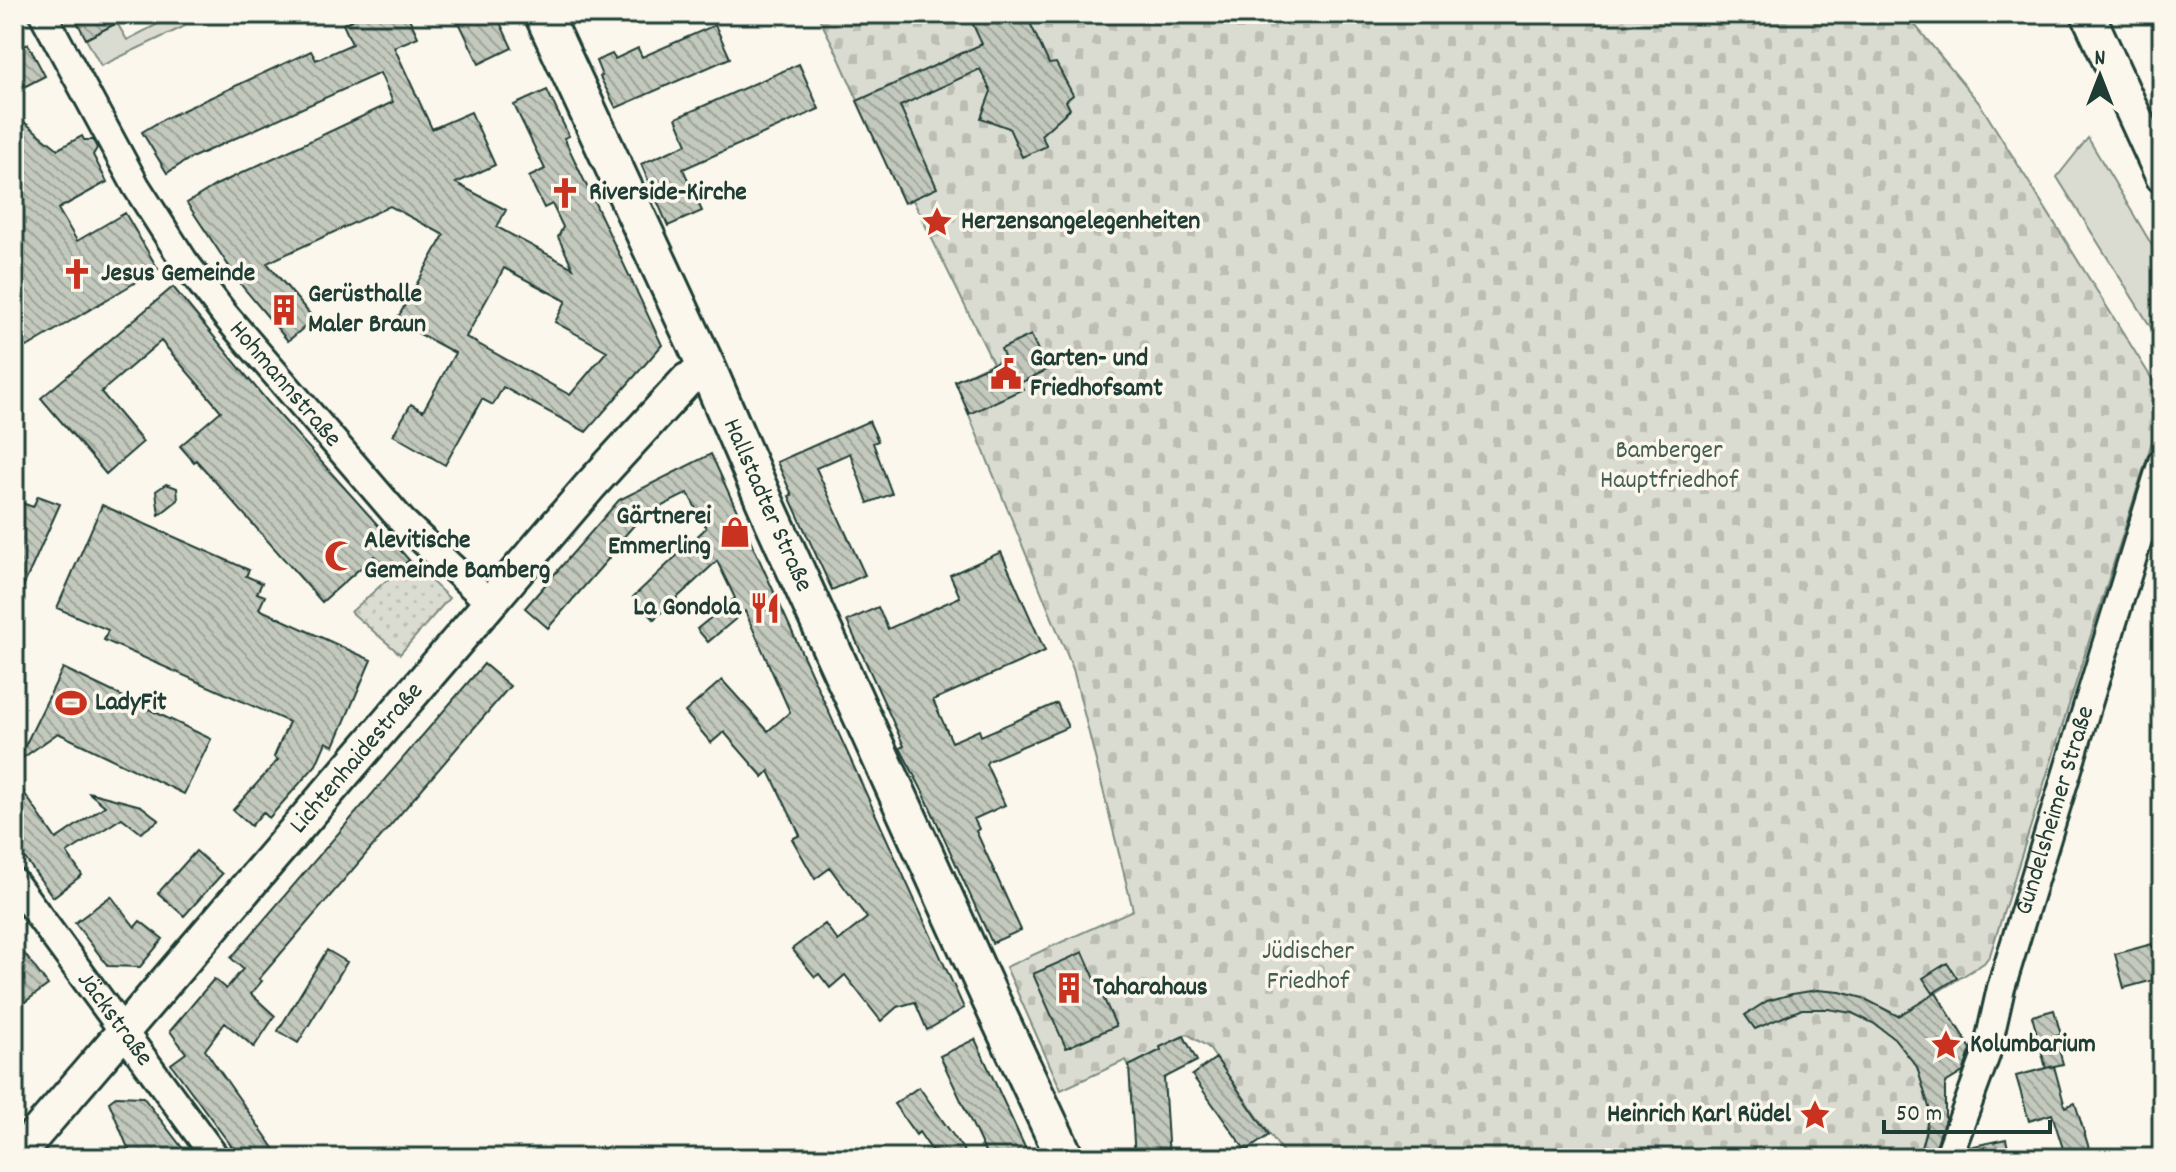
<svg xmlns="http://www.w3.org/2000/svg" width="2176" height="1172" viewBox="0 0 2176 1172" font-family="Dekko,sans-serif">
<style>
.grass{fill:#dbdcd1;stroke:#7d8c82;stroke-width:2}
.cemetery{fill:url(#cemetery-stones);stroke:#7d8c82;stroke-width:2}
.park{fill:url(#park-dots);stroke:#7d8c82;stroke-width:2}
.building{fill:url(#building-back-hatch);stroke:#1f3d34;stroke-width:2;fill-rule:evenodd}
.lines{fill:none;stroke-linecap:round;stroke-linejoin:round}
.minor-casing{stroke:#1f3d34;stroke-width:32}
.tertiary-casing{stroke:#1f3d34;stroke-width:38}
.secondary-casing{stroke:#1f3d34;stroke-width:42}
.minor{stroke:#fbf7ec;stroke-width:26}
.tertiary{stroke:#fbf7ec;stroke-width:32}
.secondary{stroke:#fbf7ec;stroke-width:36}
.labels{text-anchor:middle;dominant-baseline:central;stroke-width:7;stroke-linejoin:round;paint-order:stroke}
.poi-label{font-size:26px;font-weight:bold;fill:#1f3d34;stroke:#fbf7ec;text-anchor:start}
.street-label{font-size:26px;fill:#1f3d34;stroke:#fbf7ec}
.park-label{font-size:26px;fill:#455d53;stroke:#fbf7ec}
</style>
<defs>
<pattern id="cemetery-stones" width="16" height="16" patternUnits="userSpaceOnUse" patternTransform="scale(2)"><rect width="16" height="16" fill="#dbdcd1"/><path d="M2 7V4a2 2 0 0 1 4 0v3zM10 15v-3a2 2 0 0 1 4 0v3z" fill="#bcbeb4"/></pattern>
<pattern id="park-dots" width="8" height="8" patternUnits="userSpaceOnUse" patternTransform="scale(2)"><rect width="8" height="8" fill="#dbdcd1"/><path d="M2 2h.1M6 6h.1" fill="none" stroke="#bcbeb4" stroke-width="1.8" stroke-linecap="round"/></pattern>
<pattern id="building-back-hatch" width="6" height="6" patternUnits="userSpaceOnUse" patternTransform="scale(2)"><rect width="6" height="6" fill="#c4c9be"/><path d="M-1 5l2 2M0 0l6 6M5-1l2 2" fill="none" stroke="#9fa49b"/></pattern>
</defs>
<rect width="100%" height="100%" fill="#fbf7ec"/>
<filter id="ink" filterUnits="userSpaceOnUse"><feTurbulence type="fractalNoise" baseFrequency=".0125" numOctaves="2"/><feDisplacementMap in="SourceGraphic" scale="16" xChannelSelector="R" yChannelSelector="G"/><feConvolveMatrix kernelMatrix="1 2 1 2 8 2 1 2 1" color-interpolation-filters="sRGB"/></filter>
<g filter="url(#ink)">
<path class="grass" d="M177 14 185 26 101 66 86 39 117 23 127 40Z
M2088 138 2162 262V345L2057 177Z"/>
<path class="cemetery" d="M817 14H1906L1980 104 2162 395V410L1990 955 1984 963 1936 993 1979 1062 1940 1086C1945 1114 1945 1131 1937 1158H1287L1208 1047 1187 1034 1161 1047V1050L1129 1066 1126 1060 1061 1090 1006 967 1133 910 1073 669 955 381 993 363 913 200 904 203 834 47Z"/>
<path class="park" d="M409 560 449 598 400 654 351 612Z"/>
<path class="building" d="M73 14H134L86 39Z
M365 14H407L418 37 394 47 432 129 471 112 495 165 456 183 506 210 497 227 573 268 558 237 563 227 552 204 544 208 529 177 545 169 514 105 547 90 569 136 564 138 662 345 586 432 503 387 493 405 482 399 445 465 393 435 411 404 423 411 455 353 396 321 444 235 390 206 267 263 314 319 288 341 242 286 187 203 216 185 393 102 380 73 189 159 167 173 142 132 164 119 311 51 316 60 352 44 343 24ZM504 268 566 301 555 322 607 351 570 395 466 337Z
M455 14H496L512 48 479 64Z
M968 14H1026L1049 64 1056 63 1073 95 1066 101 1070 109 1041 135 1047 146 1022 157 1009 128 981 118 991 91 980 69 900 106 937 188 904 203 857 101 982 44Z
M715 25 730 58 616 108 600 77 602 76 596 61 612 54 615 59 638 48 642 57Z
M28 44 45 76 14 92V52Z
M799 64 819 109 683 169 702 211 668 226 641 164 687 144 676 118Z
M14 114 58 149 82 136 84 140H93L97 148 93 155 107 182 58 209 77 241 125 213 158 269 27 347 14 344Z
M173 287 267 401 409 560 392 576 374 556 322 602 196 460 194 462 180 446 221 411 161 341 101 392 143 442 106 474 41 398Z
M1031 335 1047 370 1020 383 1023 389 969 414 955 381 1005 359 1001 349Z
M869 421 878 441 873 443 892 494 868 503 850 453 816 468 865 575 832 590 789 496 792 495 777 462Z
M711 454 964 1008 927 1030 915 1002 897 1007 881 1021 845 975 830 988 819 974 815 977 792 949 825 924 838 941 867 918 830 868 815 879 792 839 800 835 769 771 763 777 724 732 711 743 685 712 722 680 768 731 790 712 745 611 708 642 697 629 735 598 717 561 654 619 633 597 706 528 688 493 642 516 607 556 609 558 548 628 525 608 619 500Z
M166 484 177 488 178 500 159 515 156 491Z
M38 496 60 504 14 607V500L33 507Z
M102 505 249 570 246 576 262 583 257 593 265 596 259 609 371 660 334 746 326 742 316 765 269 818 263 812 251 826 233 810 278 760 274 757 289 722 104 640 108 630 57 608Z
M1001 552 1045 651 933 700 952 742 979 730 981 736 1057 703 1068 727 988 761 986 764 1005 805 974 819 979 829 976 831 1021 930 992 943 923 792 900 748 904 746 847 621 878 607 888 629 960 597 950 575Z
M484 664 510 686 259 979 262 981 251 994 275 1016 254 1047 225 1023 205 1050 281 1158H240L171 1064 186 1053 170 1031 214 979 226 989 243 969 231 958Z
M63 668 211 739 184 794 58 733 17 762Z
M14 778 56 839 105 806 88 792 141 806 159 820 141 833 122 818 67 853 82 875 53 897 14 843Z
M196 851 222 874 184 916 158 893Z
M111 896 135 927 140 921 163 939 140 967 108 966 75 923Z
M14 940 48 985 14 1010Z
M2152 944 2161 978 2124 988 2115 954Z
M327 950 347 962 298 1043 278 1031Z
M1083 952 1116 1026 1066 1048 1033 974Z
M1947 963 1957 978 1933 993 1923 978Z
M1817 990 1840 992 1863 998 1898 1016 1936 993 1971 1049 1963 1072 1945 1083V1119L1932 1158H1918L1926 1130 1929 1107 1917 1067 1894 1038 1873 1023 1852 1013 1828 1009H1802L1755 1029 1745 1015 1767 1001 1792 994Z
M2054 1010 2061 1035 2055 1036 2063 1064 2046 1068 2032 1016Z
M1184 1036 1197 1061 1164 1078 1169 1158H1135L1129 1066 1161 1050 1160 1047Z
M975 1039 1009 1113 1030 1158H988L940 1056Z
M1216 1058 1269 1135 1246 1151 1192 1075Z
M2054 1066 2065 1107 2075 1103 2092 1158H2066L2052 1114 2029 1121 2016 1076Z
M919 1087 969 1158H937L919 1132 916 1135 894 1104Z
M117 1096 143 1097 190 1158H132L109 1102Z
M2006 1139 2010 1158H1965L1969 1147Z"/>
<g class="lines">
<defs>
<g id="minor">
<path id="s1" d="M43 14 136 186 184 261 225 315 402 521 490 603"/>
<path id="s2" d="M14 882 216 1158"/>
<path id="s3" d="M1948 1158 1986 1055 2001 988 2162 462"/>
</g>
<g id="tertiary">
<path d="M2088 14 2162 176"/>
<path id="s4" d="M15 1158 590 486 687 380 708 370"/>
</g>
<g id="secondary">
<path id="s5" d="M543 14 708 370 767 507 990 998 1065 1158"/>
</g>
</defs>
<use href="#minor" class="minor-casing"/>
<use href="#tertiary" class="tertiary-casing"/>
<use href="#secondary" class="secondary-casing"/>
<use href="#minor" class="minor"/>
<use href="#tertiary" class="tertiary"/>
<use href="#secondary" class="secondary"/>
</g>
</g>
<defs>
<symbol id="church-bare" viewBox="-9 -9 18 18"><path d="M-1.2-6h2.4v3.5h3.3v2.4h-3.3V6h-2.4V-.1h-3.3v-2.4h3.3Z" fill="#c8321e" stroke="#fbf7ec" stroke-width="2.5" paint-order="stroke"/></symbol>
<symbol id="sight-bare" viewBox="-9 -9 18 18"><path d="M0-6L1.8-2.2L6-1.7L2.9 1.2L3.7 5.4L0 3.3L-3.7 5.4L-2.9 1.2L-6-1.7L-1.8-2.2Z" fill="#c8321e" stroke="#fbf7ec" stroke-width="2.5" paint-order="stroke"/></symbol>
<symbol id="building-bare" viewBox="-9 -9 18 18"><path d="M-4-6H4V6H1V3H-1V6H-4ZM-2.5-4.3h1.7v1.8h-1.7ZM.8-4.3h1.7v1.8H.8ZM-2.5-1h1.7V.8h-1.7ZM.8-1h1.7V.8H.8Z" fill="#c8321e" stroke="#fbf7ec" stroke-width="2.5" paint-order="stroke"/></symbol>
<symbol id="civic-bare" viewBox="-9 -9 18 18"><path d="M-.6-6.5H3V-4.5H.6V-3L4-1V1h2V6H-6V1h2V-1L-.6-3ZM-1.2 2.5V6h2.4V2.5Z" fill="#c8321e" stroke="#fbf7ec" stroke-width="2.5" paint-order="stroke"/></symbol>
<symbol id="shop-bare" viewBox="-9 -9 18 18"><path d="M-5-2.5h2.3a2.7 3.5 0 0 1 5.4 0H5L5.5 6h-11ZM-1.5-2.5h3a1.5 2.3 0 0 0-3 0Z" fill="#c8321e" stroke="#fbf7ec" stroke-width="2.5" paint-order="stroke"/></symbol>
<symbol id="mosque-bare" viewBox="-9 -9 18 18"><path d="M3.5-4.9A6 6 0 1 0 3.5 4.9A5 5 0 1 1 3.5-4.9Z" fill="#c8321e" stroke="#fbf7ec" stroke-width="2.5" paint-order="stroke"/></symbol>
<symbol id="restaurant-bare" viewBox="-9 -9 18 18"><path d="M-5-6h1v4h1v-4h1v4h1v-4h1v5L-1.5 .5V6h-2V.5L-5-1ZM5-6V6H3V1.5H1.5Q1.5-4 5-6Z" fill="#c8321e" stroke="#fbf7ec" stroke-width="2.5" paint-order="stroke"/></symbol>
<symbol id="stadium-bare" viewBox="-9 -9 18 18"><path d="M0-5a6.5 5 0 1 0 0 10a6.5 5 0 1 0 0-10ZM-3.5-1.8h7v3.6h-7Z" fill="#c8321e" stroke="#fbf7ec" stroke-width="2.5" paint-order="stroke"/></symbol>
</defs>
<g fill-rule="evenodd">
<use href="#church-bare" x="543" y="171" width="44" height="44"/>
<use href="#sight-bare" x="915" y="200" width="44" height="44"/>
<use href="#church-bare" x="55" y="252" width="44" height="44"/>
<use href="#building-bare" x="262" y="288" width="44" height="44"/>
<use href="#civic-bare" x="984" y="352" width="44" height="44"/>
<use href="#shop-bare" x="713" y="510" width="44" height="44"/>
<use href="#mosque-bare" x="318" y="534" width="44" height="44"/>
<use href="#restaurant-bare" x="743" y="586" width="44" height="44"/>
<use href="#stadium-bare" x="49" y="681" width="44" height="44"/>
<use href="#building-bare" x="1047" y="966" width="44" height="44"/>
<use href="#sight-bare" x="1924" y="1023" width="44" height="44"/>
<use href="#sight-bare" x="1793" y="1093" width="44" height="44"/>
</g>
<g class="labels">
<g class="poi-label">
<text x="589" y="193">Riverside-Kirche</text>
<text x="961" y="222">Herzensangelegenheiten</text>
<text x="101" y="274">Jesus Gemeinde</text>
<text x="308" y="295">Gerüsthalle<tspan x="308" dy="30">Maler Braun</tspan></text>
<text x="1030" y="359">Garten- und<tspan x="1030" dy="30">Friedhofsamt</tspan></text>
<text x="711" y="517" text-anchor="end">Gärtnerei<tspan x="711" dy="30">Emmerling</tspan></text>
<text x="364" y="541">Alevitische<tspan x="364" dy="30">Gemeinde Bamberg</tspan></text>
<text x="741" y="608" text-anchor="end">La Gondola</text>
<text x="95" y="703">LadyFit</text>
<text x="1093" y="988">Taharahaus</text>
<text x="1970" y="1045">Kolumbarium</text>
<text x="1791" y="1115" text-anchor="end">Heinrich Karl Rüdel</text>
</g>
<g class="street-label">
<text stroke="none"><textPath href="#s1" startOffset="444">Hohmannstraße</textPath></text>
<text stroke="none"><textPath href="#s5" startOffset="540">Hallstadter Straße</textPath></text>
<text stroke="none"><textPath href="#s4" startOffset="526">Lichtenhaidestraße</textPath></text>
<text stroke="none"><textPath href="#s3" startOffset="364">Gundelsheimer Straße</textPath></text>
<text stroke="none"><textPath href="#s2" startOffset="170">Jäckstraße</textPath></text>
</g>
<g class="park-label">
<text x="1669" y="451">Bamberger<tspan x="1669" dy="30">Hauptfriedhof</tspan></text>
<text x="1308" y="952">Jüdischer<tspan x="1308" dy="30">Friedhof</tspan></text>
</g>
</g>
<rect width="2176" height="1172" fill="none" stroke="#fbf7ec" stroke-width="48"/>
<rect x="24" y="24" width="2128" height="1124" fill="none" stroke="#1f3d34" stroke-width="3" filter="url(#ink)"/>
<g transform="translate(2100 76)" stroke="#fbf7ec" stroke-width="6" paint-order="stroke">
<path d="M0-6L14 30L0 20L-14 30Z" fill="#1f3d34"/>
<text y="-12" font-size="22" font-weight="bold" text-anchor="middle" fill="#1f3d34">N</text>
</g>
<path d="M1884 1120v12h166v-12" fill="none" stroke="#1f3d34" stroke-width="4"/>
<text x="1896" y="1120" font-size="24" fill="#1f3d34" stroke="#fbf7ec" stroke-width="6" paint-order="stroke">50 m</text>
</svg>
